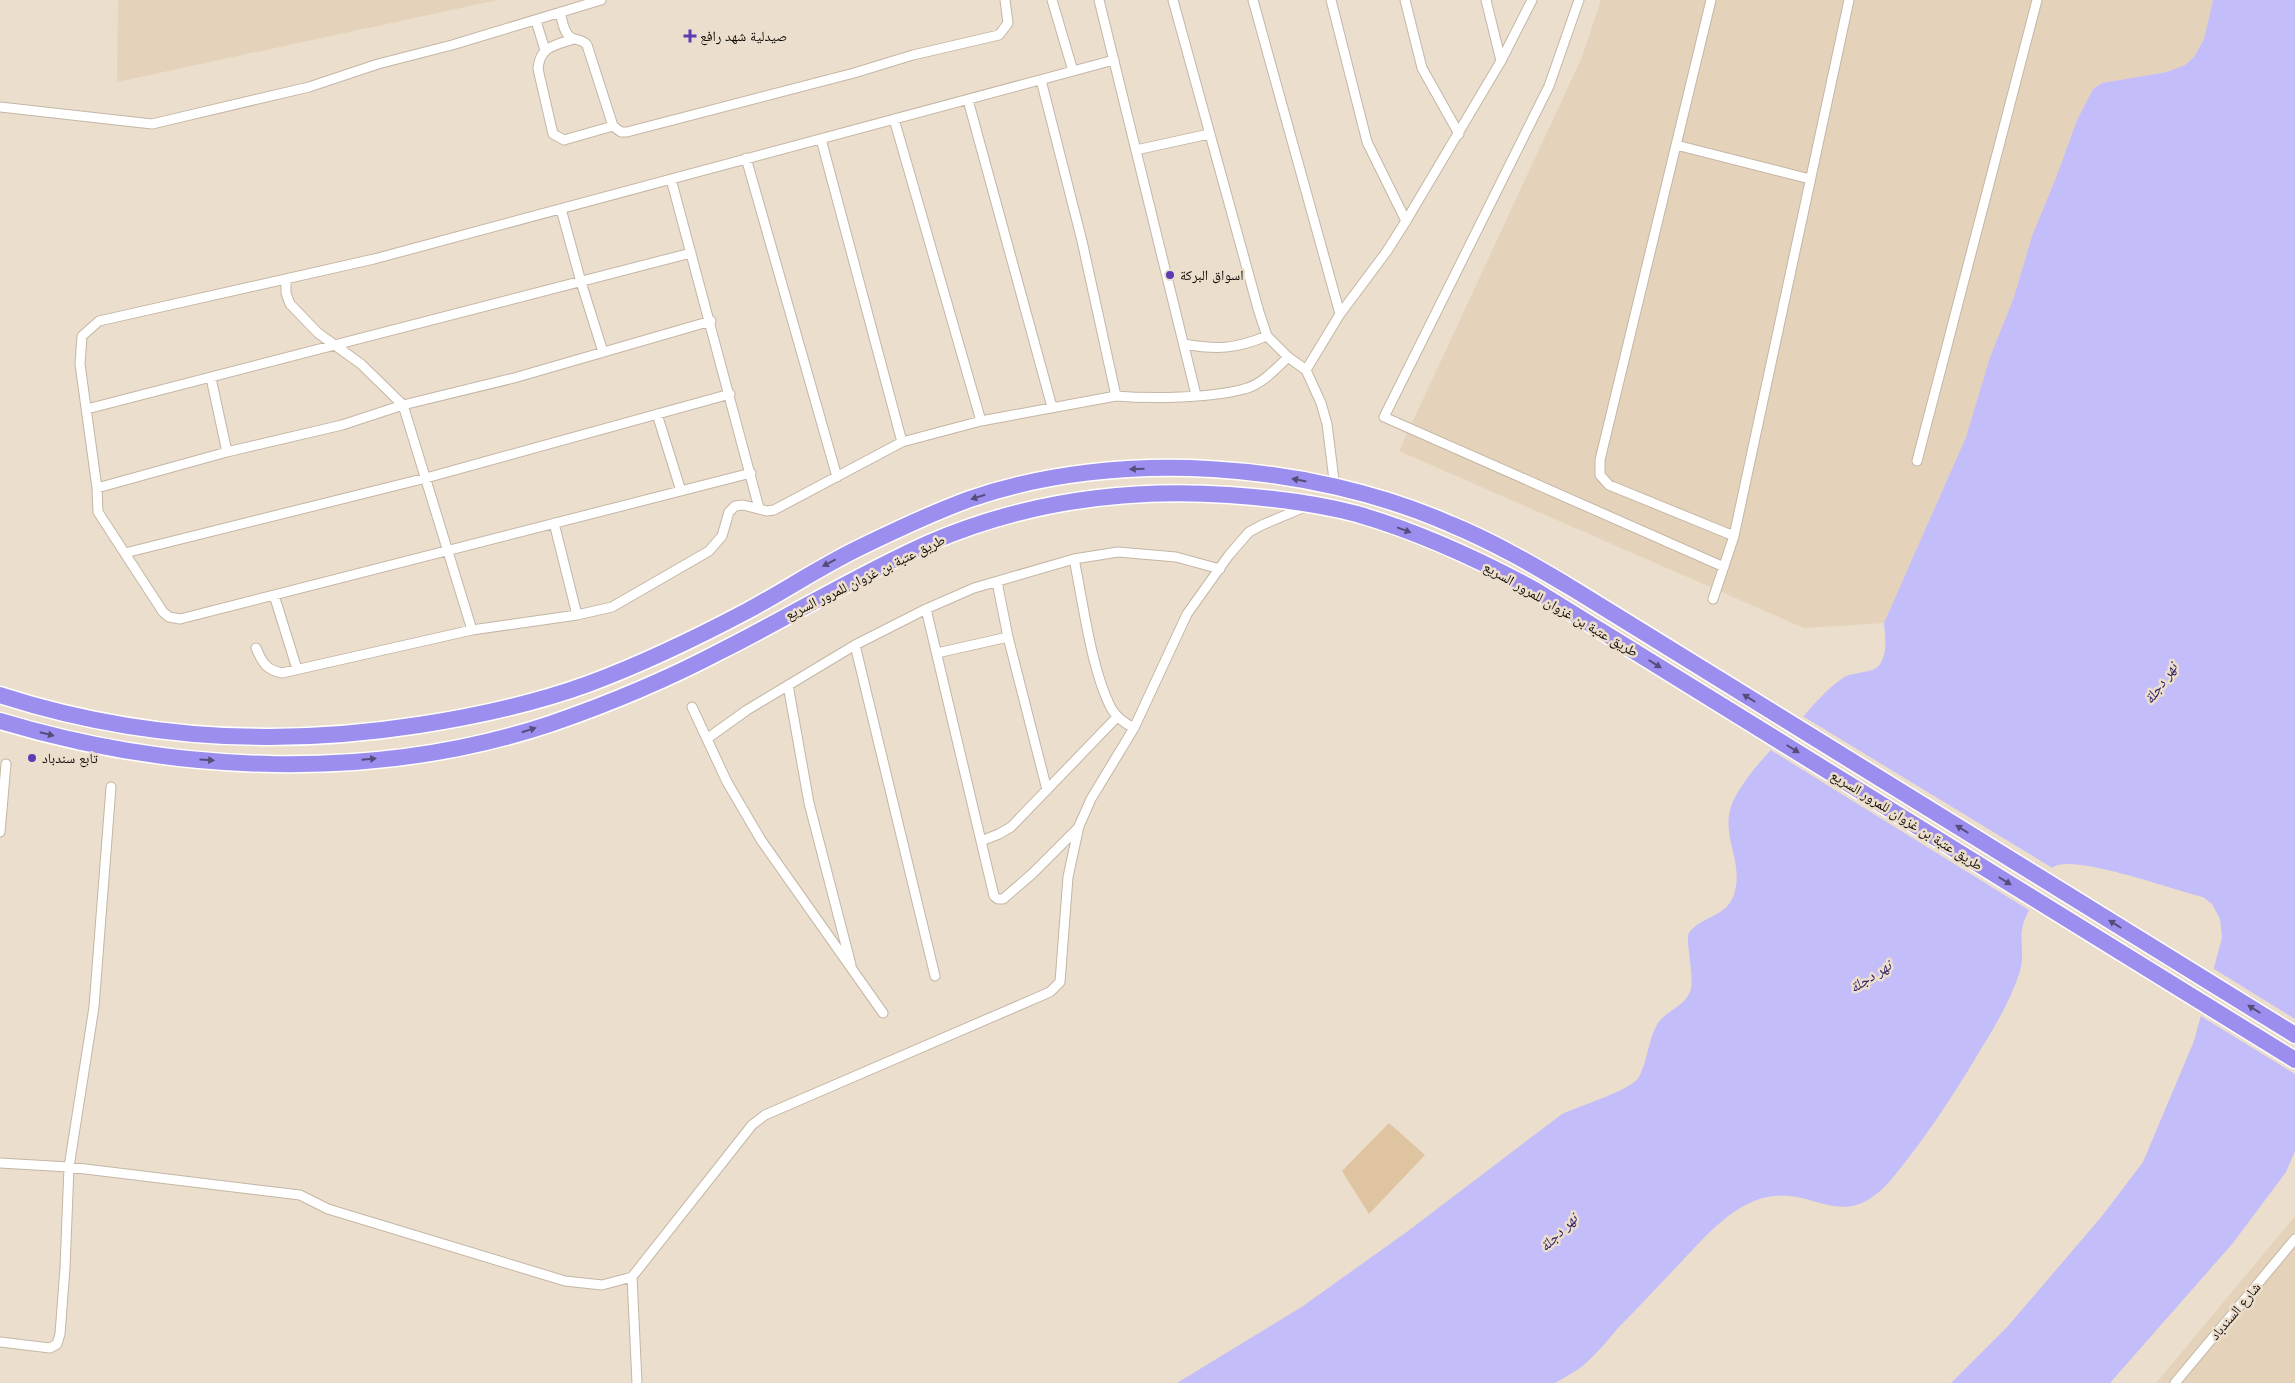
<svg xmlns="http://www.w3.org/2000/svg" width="2295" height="1383" viewBox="0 0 2295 1383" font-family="Quicksand,'Noto Naskh Arabic',sans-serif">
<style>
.built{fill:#e5d2ba}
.green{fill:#dfc4a1}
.water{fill:#c3bdfa}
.pier{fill:#ecdecc}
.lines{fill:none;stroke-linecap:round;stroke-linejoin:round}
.minor-casing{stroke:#c4b6a5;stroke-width:11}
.motorway-casing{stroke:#fff;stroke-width:19}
.minor{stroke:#fff;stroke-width:9}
.motorway{stroke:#9c8eef;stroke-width:16}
.oneway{fill:#564c7a}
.poi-dot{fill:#5a3db5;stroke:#ecdecc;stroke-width:2}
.labels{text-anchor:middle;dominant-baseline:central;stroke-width:5;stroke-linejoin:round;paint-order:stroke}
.poi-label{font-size:14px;fill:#0f0b06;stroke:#ecdecc;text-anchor:start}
.street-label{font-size:14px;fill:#0f0b06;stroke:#ecdecc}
.water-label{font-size:15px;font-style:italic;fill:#322267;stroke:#ecdecc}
</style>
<rect width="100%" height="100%" fill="#ecdecc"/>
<path class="built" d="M118 0H498L117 82Z
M1601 0H2213L2204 39 2194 57 2185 65 2167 72 2102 83 2093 89 2077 120 2057 175 2032 236 2014 297 1990 357 1966 437 1884 623 1804 628 1399 451 1582 57Z
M2295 1216V1383H2156Z"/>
<path class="green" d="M1389 1123 1425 1155 1369 1214 1342 1171Z"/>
<path class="water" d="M2213 0H2295V1151L2286 1172 2233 1243 2110 1383H1951L2008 1326 2102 1216 2143 1162 2194 1041 2222 938 2220 919 2212 904 2203 897C2177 891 2073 853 2053 867 2049 870 2024 918 2023 925 2019 937 2025 955 2020 971 2010 1003 1992 1031 1975 1059 1951 1099 1925 1138 1895 1175 1840 1243 1813 1177 1754 1201 1725 1213 1704 1238 1683 1260 1661 1283 1640 1306 1618 1328 1608 1340 1598 1352 1586 1363 1577 1371 1565 1377 1555 1383H1177L1303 1306 1408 1231 1562 1114C1579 1106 1632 1090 1639 1077 1648 1060 1648 1039 1658 1023 1667 1010 1688 1005 1691 988 1694 975 1685 939 1689 933 1701 915 1729 918 1735 891 1744 855 1714 830 1738 792 1754 765 1778 743 1800 720 1813 706 1826 689 1843 678 1853 671 1874 674 1880 664 1888 652 1885 637 1884 623L1966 437 1990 357 2014 297 2032 236 2057 175 2077 120 2093 89 2102 83 2167 72 2185 65 2194 57 2204 39Z"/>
<path class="pier" d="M1801 715 2054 869 2032 912 1769 749Z
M2211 967 2295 1019V1074L2199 1015Z"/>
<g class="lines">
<defs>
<path id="minor" d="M1052 0 1073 71
M1099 0 1196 395
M1173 0 1259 312 1267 336 1288 357 1306 370 1321 403 1327 424 1335 488
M1253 0 1340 314
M1331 0 1367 142 1406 221
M1405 0 1422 68 1459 134
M1486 0 1501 61
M1579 0 1549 86 1384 417 1724 567
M1711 0 1600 460V475L1609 485 1734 536
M560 12C562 20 564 35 572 38 578 41 582 39 587 45L613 126 621 132H627L854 73 913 55 999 35 1008 23 1005 0
M536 21 545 50
M573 39C554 46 540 46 538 69L553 134 564 140 613 126
M1041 80 1082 241 1116 396C1151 399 1211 398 1244 389 1261 385 1276 369 1288 357
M968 100 1052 407
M0 107 152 124 309 87 378 64 452 45 601 0
M894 119 981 421
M821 139 902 442
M1676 145 1810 179
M1136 150 1209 134
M746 158 837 477
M671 179 759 508
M561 209 581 282 603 352
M286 280V293L290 304 318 333 361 364 403 405 472 630
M1184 344C1217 350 1235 349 1267 336
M1306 370 1340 314 1387 251 1406 221 1501 61 1532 0
M211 378 227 452
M87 409 691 253
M657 414 681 491
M1917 461 2037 0
M751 473 180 619 169 617 163 612 98 512 97 488 80 364 82 336 99 321 374 259 1114 60
M97 488 227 452 342 425 403 405 514 378 711 321
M554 523 577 615
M125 553 426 478 730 394
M1074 559C1083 602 1091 669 1111 708 1116 717 1124 723 1134 728
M997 582 1008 637 1047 790
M274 595 297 669
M1713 599 1734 536 1849 0
M926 609 994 896 998 899H1003L1032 874 1079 827
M855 645 935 976
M256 648C262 662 266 670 282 673L472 630 577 615 612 607 709 551 722 536 729 512 735 506 743 505 767 511 774 510 902 442 981 421 1116 396
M937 653 1008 637
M788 685 809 803 851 965
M692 707 727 782 761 840 883 1013
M708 738 747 710 855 645 926 609 974 588 1074 559 1118 552 1176 557 1220 569
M0 832 6 764
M981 841 999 834 1011 827 1117 717
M0 1163 69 1167 300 1195 328 1209 565 1281 602 1285 632 1277 752 1125 765 1115 1050 992 1060 982 1068 877 1079 826 1091 799 1134 728 1187 614 1229 555 1249 532 1262 525 1307 506
M632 1277 637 1383
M0 1342 50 1348 57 1344 60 1334 65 1268 69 1167 94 1007 111 787
M2175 1383 2295 1239"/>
<path id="motorway" d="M0 695C136 739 278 747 419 725 477 716 533 704 588 684 642 664 696 638 747 611 786 590 823 565 863 546 898 529 934 512 970 499 1117 448 1309 462 1450 524 1494 542 1535 566 1575 590L2295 1035
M0 721C175 774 375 782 550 724 608 704 666 680 721 651 791 616 857 575 929 543 1024 502 1126 488 1229 495 1272 498 1315 503 1357 514 1419 532 1478 559 1535 590L2295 1060"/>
</defs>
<use href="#minor" class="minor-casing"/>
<use href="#motorway" class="motorway-casing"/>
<use href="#minor" class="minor"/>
<use href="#motorway" class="motorway"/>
</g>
<defs><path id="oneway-solid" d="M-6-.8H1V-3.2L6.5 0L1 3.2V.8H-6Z" transform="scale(1.25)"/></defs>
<g class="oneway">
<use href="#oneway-solid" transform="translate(1137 469) rotate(178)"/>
<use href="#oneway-solid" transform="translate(1299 480) rotate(-169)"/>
<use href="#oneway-solid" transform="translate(978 497) rotate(163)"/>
<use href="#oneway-solid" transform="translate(1404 530) rotate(20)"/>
<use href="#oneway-solid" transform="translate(829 563) rotate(152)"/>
<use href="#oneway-solid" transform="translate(1655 664) rotate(32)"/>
<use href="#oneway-solid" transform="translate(1749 698) rotate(-148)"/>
<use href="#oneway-solid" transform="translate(529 730) rotate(-17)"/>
<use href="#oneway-solid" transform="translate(47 734) rotate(14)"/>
<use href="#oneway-solid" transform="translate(1793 749) rotate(32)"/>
<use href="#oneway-solid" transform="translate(369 759) rotate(-5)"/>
<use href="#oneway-solid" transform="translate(207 760) rotate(4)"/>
<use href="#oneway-solid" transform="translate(1962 829) rotate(-148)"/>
<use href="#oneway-solid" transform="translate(2005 881) rotate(32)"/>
<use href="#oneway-solid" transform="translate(2115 924) rotate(-148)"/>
<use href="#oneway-solid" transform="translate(2254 1009) rotate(-148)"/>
</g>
<g class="poi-dot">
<path d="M687.5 28.5h5v5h5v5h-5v5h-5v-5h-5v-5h5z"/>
<circle cx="1170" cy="275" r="5"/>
<circle cx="32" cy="758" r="5"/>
</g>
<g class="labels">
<g class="poi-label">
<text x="700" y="36">صيدلية شهد رافع</text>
<text x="1180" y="275">اسواق البركة</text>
<text x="42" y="758">تابع سندباد</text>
</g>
<g class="street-label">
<text transform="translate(865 577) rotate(-26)">طريق عتبة بن غزوان للمرور السريع</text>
<text transform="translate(1561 609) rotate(30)">طريق عتبة بن غزوان للمرور السريع</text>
<text transform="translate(1907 820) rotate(32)">طريق عتبة بن غزوان للمرور السريع</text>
<text transform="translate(2235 1311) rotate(-50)">شارع السندباد</text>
</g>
<g class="water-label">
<text transform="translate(2160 683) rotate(-55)">نهر دجلة</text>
<text transform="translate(1870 976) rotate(-33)">نهر دجلة</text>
<text transform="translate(1558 1232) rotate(-45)">نهر دجلة</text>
</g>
</g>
</svg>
